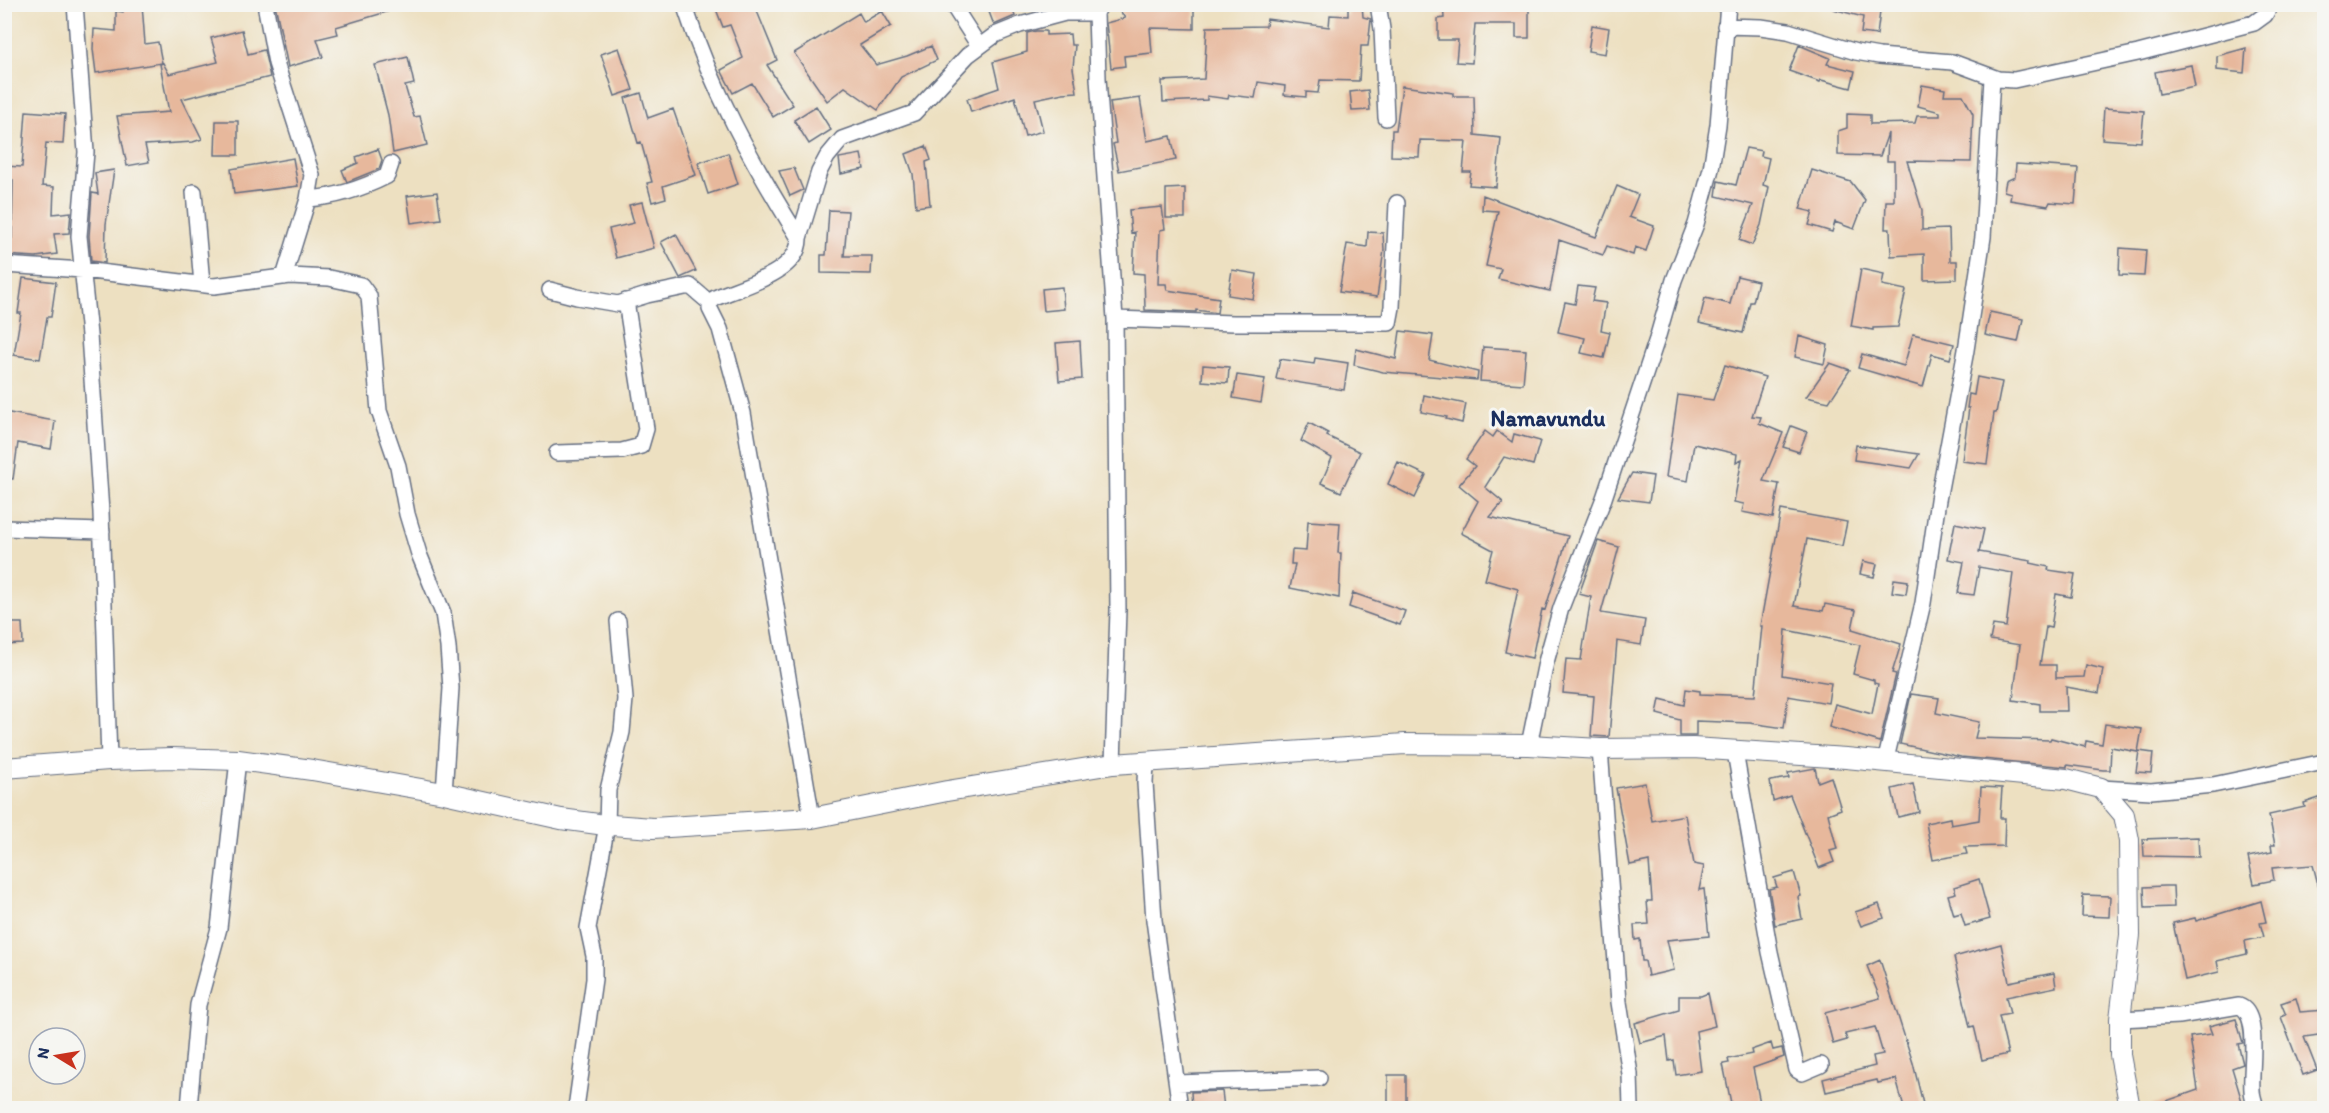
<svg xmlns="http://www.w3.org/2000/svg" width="2329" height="1113" viewBox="0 0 2329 1113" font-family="Itim,sans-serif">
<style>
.building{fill:#e7b89c}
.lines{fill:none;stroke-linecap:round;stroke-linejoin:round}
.minor-casing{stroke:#646d81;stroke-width:18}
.tertiary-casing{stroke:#646d81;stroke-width:22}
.minor{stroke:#fff;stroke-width:15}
.tertiary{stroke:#fff;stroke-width:20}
.labels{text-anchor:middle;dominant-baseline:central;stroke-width:6;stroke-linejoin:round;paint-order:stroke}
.quarter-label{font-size:22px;font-weight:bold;fill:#1b2f5e;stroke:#f6f6f2}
</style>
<rect width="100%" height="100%" fill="#f6f6f2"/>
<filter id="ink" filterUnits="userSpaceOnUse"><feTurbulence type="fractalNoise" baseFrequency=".0167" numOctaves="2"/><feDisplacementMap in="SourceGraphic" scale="12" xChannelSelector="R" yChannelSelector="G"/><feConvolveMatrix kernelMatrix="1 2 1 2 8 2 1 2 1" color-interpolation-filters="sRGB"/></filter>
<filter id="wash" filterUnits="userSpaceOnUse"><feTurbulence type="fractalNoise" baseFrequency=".008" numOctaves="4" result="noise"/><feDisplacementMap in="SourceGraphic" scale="24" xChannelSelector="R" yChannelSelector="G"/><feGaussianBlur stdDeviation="1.35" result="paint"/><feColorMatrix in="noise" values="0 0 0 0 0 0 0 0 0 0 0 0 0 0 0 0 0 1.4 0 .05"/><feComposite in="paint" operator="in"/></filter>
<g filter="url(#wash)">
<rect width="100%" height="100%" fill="#ede0c1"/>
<g id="blocks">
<path class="building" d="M123 4H142L145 44 158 42 162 63 96 73 93 49 94 29 116 31V11L123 12Z
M275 4H399L400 8 336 27 338 34 317 39 323 57 288 67Z
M714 4H754L777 60 767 65 793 105 773 117 752 83 733 93 721 70 743 58 730 25 723 27Z
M986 4H1010L1015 16 994 25Z
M1115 4H1194V29L1150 28 1152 53 1124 56 1125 66 1111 68 1106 23 1125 18Z
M1348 4H1362L1363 17 1371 19 1368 46H1361L1359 81 1320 80 1318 93 1306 92V97L1284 95 1285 86 1258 82 1255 98 1229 95 1228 99 1207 96V100L1163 102 1162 81 1204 79 1207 27 1266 26 1267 19 1329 27 1330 15 1348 16Z
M1443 4 1529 5V38H1516V24H1475L1472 63 1456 62 1458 40H1438V19L1444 18Z
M1833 4H1881L1877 35 1861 33 1863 17 1833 9Z
M882 11 891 26 860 45 876 65 907 56 931 46 937 60 901 77 878 110 845 87 827 101 794 53 859 13 864 22Z
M1592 25 1609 28 1605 54 1588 51Z
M242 30 248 54 264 50 270 77 182 99 202 139 193 142 145 145 149 162 127 166 117 116 169 112 160 64 163 63 169 74 218 62 211 38Z
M1036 31H1046V35L1070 34 1071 45H1075L1073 68 1077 92 1063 93 1035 99 1043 131 1025 136 1015 97 971 112 967 99 999 88 993 62 1027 52V33Z
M1799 45 1830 58 1827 64 1855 71 1851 88 1821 80 1820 82 1789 71Z
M619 48 633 90 615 96 601 54Z
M2246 48 2244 73 2217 70V56Z
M408 57 414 84 405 86 414 117 420 116 427 145 393 153 388 115 375 65Z
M2191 65 2195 87 2159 94 2155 72Z
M1922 85 1945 89 1944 95H1963L1973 114 1971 162 1907 161 1922 210V230L1949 229 1950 261H1957V279L1924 280V254L1891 256 1890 229H1885L1886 201H1894V161H1887L1888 133 1880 156 1838 155V131L1847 128V114L1870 115V124L1915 123 1917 116H1940V112L1918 106Z
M1402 86 1453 93V96H1474L1475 135 1501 138 1496 187 1469 185 1471 172H1463L1466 141 1420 140 1419 157 1391 156 1392 130H1396Z
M1368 90 1370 110 1352 111 1350 92Z
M641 93 648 118 673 109 696 175 663 186 666 198 652 202 647 183 652 182 641 142 638 143 625 98Z
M1140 98 1147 141 1171 136 1176 160 1119 171 1113 144 1116 143 1110 102Z
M816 106 831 130 809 144 794 120Z
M2104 108 2144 111 2141 142 2102 139Z
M26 111 65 114 63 144 46 143 42 186 54 187 53 214 71 212 69 233 54 234 57 254 36 257 4 255V239L12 238 13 180H4V166L22 167Z
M216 121H238V155H215Z
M926 146 931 160 926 162 930 205 916 207 913 174 906 154Z
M1746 148 1762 151 1761 156 1769 158 1763 185 1769 187 1761 225 1752 245 1739 240 1753 205 1716 196 1718 181 1736 185Z
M378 149 382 160 379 169 347 182 342 170 358 163 356 157Z
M728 153 738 184 708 194 698 163Z
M861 154 864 169 841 174 839 158Z
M293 158 298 186 234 194 231 169Z
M2016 164 2078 168 2075 204 2050 202 2048 206 2010 200 2011 193 2004 191 2006 181 2015 177Z
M794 168 803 190 790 196 779 171Z
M114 170 106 224 105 263 91 261 89 236 92 193 98 194 95 173Z
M1812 170 1851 182 1865 200 1854 229 1835 222 1832 232 1809 225 1813 212 1800 209Z
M1617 186 1638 195 1629 217 1654 226 1646 251 1635 247 1633 255 1607 246 1603 255 1559 240 1550 291 1498 279 1501 269 1486 266 1498 211 1482 210 1483 195 1596 237Z
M1185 188V218H1166V189Z
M437 192 441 219 411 223 407 196Z
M642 202 654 248 616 258 609 229 634 223 629 205Z
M1162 207 1165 229 1160 230 1158 284H1166L1167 290 1219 298 1217 313 1196 310V312L1145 310 1144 274 1133 273 1135 232 1131 233 1129 210Z
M829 210 848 211 844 256H872L871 274 821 273V255H826Z
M1368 232 1383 233 1384 250 1377 297 1339 292 1347 244 1367 247Z
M676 234 696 271 680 278 661 242Z
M2120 248 2146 250 2144 276 2119 275Z
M1861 269 1884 274 1882 285 1906 290 1898 327 1873 328V330L1851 326Z
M1232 270 1257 274 1253 299 1228 295Z
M1737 276 1758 281 1753 302H1750L1743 333 1699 323 1705 298 1730 304Z
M23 278 56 282 51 317H47L40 359 14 355 21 313H18Z
M1578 286 1595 288 1592 301 1606 303 1601 330 1610 332 1604 358 1581 353 1585 338 1558 332 1565 302 1575 304Z
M1062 287 1064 309 1044 311 1042 289Z
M1990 312 2023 319 2018 342 1985 335Z
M1400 331 1433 335 1429 360 1478 372 1477 380 1383 372 1354 365 1356 349 1396 359Z
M1913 334 1954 344 1950 359 1932 354 1923 387 1858 368 1862 354 1904 366Z
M1799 336 1828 345 1824 364 1795 357Z
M1080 341 1082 379 1059 381 1056 343Z
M1483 347 1526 350 1523 384 1480 381Z
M1315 358 1348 363 1344 390 1276 379 1280 359 1314 364Z
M1830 363 1850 370 1829 402 1806 397Z
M1203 365 1229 367 1228 383 1202 381Z
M1725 365 1765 377 1752 416 1761 417 1759 423 1783 433 1763 481 1779 484 1773 518 1742 512 1744 504 1734 502 1742 459 1736 462 1737 454 1694 444 1688 481 1666 477 1678 395 1713 400Z
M1237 375 1265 379 1261 403 1233 398Z
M1977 377 2002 382 1996 413H1994L1987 464 1962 461 1969 408H1967L1969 394 1974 395Z
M1424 395 1466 404 1462 423 1446 419 1447 417 1421 412Z
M4 412 55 421 51 449 18 443 13 479H4Z
M1309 423 1328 433 1327 436 1360 452 1341 492 1321 483 1332 458 1301 441Z
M1791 426 1807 432 1799 452 1783 447Z
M1485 431 1493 437 1497 431 1512 442 1514 434 1540 441 1533 465 1504 457 1485 487 1503 502 1490 517 1568 536 1545 610 1542 609 1532 658 1505 652 1518 589 1485 580 1493 550 1461 533 1478 501 1459 485 1475 466 1466 459Z
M1856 445 1919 454 1911 468 1854 460Z
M1398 462 1426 475 1415 498 1388 484Z
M1632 473 1653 476 1649 502 1618 498Z
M1781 510 1847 522 1842 546 1807 539 1794 606 1823 611 1825 604 1856 610 1852 629 1901 644 1892 673 1896 674 1880 742 1829 727 1835 704 1872 714 1878 684 1874 683V680L1853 674 1860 645 1786 630 1782 675 1831 683 1828 703 1788 696 1784 728 1750 723 1696 721V736H1680V720L1657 714 1660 699 1684 705 1686 689 1700 691V694L1755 696 1762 626H1760Z
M1308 521 1340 523 1338 553H1341L1339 598 1290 588 1295 564H1291L1292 550 1306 551Z
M1955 523 1984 529 1979 552 2031 561 2030 563 2049 567 2048 570 2075 574 2071 597 2056 594 2051 628 2046 627 2040 665H2056V678L2084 677 2086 665 2103 669 2099 693 2066 687 2067 711H2040V704L2013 700 2020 645 1990 640 1993 625 2006 627 2013 573 1979 567 1974 595 1958 593 1964 562 1948 559Z
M1598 541 1619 547 1601 613 1645 620 1641 645 1617 641 1609 737 1591 736 1594 696 1563 693 1566 659 1581 660 1591 597 1579 594Z
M1863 561 1877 564 1874 577 1860 574Z
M1894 579 1908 581 1906 594 1892 592Z
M1353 593 1405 611 1400 625 1349 607Z
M4 623H22L23 644 4 645Z
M1911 694 1939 698 1936 713 1979 722 1975 738 2050 740 2051 738 2085 747 2086 741 2102 744 2105 724 2142 729 2138 752 2111 747 2110 770H2103L2067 765V767L1961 757 1900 744Z
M2139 751 2153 753 2151 773 2136 772Z
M1815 768 1818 782 1831 777 1841 809 1828 814 1837 849 1830 851 1834 862 1819 868 1790 795 1773 801 1770 781 1789 778 1788 773Z
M1645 783 1652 821 1685 815 1694 864 1704 866 1699 890 1704 889 1709 936 1667 940 1674 970 1648 976 1645 961H1642L1640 939 1635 940 1634 925 1649 924 1647 901H1652L1649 861 1630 865 1616 788Z
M1913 784 1919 812 1898 817 1892 789Z
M1981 787 2002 788 2000 818H2005L2004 846 1965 847 1967 854 1933 860 1926 823 1950 818 1951 825 1979 820Z
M2325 796V891L2320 892 2313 865 2272 868 2274 880 2254 884 2248 857 2272 852 2271 845H2275L2269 815 2305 807 2304 803Z
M2198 837 2199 857 2144 856 2143 839Z
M1794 872 1801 896 1798 897 1802 919 1775 925 1769 889 1777 887 1774 878Z
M1979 879 1990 919 1965 926 1961 913 1954 915 1948 895 1956 893 1954 887Z
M2164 886H2173L2174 907 2145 908 2144 887Z
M2083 895 2110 896 2109 917 2082 916Z
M2261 901 2266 922 2260 923 2264 937 2245 941 2247 954 2217 961 2219 972 2185 980 2173 923 2195 918 2196 921Z
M1879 904 1884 918 1861 926 1855 912Z
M2001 944 2009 982 2054 973 2056 987 2006 997 2010 1014 1999 1016 2008 1054 1982 1060 1974 1026 1970 1027 1954 957Z
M1880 960 1913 1063 1924 1108H1904L1896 1079 1878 1083 1877 1080 1826 1092 1823 1079 1875 1066 1873 1056 1883 1054 1875 1027 1845 1034 1847 1040 1833 1044 1825 1013 1880 998 1867 966Z
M1708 993 1715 1026 1696 1031 1701 1071 1676 1075 1674 1060 1669 1061 1666 1036 1640 1043 1635 1023 1679 1010V996H1701Z
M2296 998 2300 1012 2325 1010V1034L2304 1037 2317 1070 2303 1075 2281 1017 2286 1015 2281 1003Z
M2236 1019 2243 1043 2238 1044 2243 1064 2232 1068 2244 1108H2152V1106L2198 1090 2190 1037 2212 1034 2209 1026Z
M1771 1043 1773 1050 1782 1048 1784 1057 1753 1068 1761 1108H1732L1723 1064 1729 1063 1728 1059 1752 1054 1751 1050Z
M1388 1075H1406V1104L1388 1105Z
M1222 1091 1224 1108H1192L1191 1092Z"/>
</g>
</g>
<g filter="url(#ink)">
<use href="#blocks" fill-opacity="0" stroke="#646d81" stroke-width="1.5"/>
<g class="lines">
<defs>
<path id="minor" d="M75 4 86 152 79 236 89 335 101 512 109 760
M265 4 276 63 312 175 308 199 284 277
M684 4C711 88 753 164 799 238 800 273 742 286 715 298L710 303V309L720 329 743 413 812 818
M952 4 979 46
M1101 4 1096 13 1098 78 1115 319 1118 610 1113 764
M1378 4 1382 29 1386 118
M1725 26 1761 27 1788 31 1856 52 1879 56 1952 62 1998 79 2014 80 2138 53 2254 23 2265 15 2271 4
M194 192 202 284
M308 199C337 197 361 189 387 176L391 164
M799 238 819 172 827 157 842 139 914 113 968 55 995 35 1020 25 1065 13H1096
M4 265 83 270 214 286 290 276 329 278 361 285 369 296 379 411 398 466 407 514 419 554 443 613 448 647 451 688 444 793
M550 290 577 297 618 304 647 295 690 286 710 303
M1115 319 1234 323H1389L1392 307 1397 203
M557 453 622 451 641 446 646 429 626 301
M4 528 102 531
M1529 745 1546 662 1561 608 1604 498 1657 339 1674 280 1696 224 1711 169 1718 125 1728 4
M1600 749 1619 1002 1630 1074 1631 1108
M1735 752 1770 952 1797 1070 1802 1073 1821 1065
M1146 762 1145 783 1154 920 1180 1108
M1885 763 1923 603 1938 500 1966 350 1983 237 1992 78
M2101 788 2151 791 2213 785 2324 762
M2120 1019 2179 1016 2239 1006C2261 1013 2250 1071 2252 1090 2252 1096 2255 1103 2256 1108
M1177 1083 1319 1078
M189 1108 198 1005 219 928 238 760
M576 1108 594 979V956L588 928 607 825 608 790 622 732 625 699 618 621"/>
<path id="tertiary" d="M4 768 109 760 172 758 238 760 312 770 444 793 561 819 598 824 653 828 812 818 947 791 1113 764 1405 744 1529 745 1600 749 1693 748 1846 758 2066 779 2101 788 2124 815 2129 840 2130 935 2120 1019V1055L2130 1108"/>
</defs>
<use href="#minor" class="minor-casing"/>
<use href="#tertiary" class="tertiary-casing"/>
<use href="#minor" class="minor"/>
<use href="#tertiary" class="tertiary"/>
</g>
</g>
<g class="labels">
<g class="quarter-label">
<text x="1548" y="418">Namavundu</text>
</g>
</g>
<rect width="2329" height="1113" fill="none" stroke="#f6f6f2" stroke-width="24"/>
<g transform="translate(57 1056) rotate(281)"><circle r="28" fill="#f6f6f2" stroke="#9ea6b7" stroke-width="1.5"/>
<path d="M0-4.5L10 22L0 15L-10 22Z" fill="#c8321e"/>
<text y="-9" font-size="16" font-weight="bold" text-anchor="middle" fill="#1b2f5e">N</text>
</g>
</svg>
